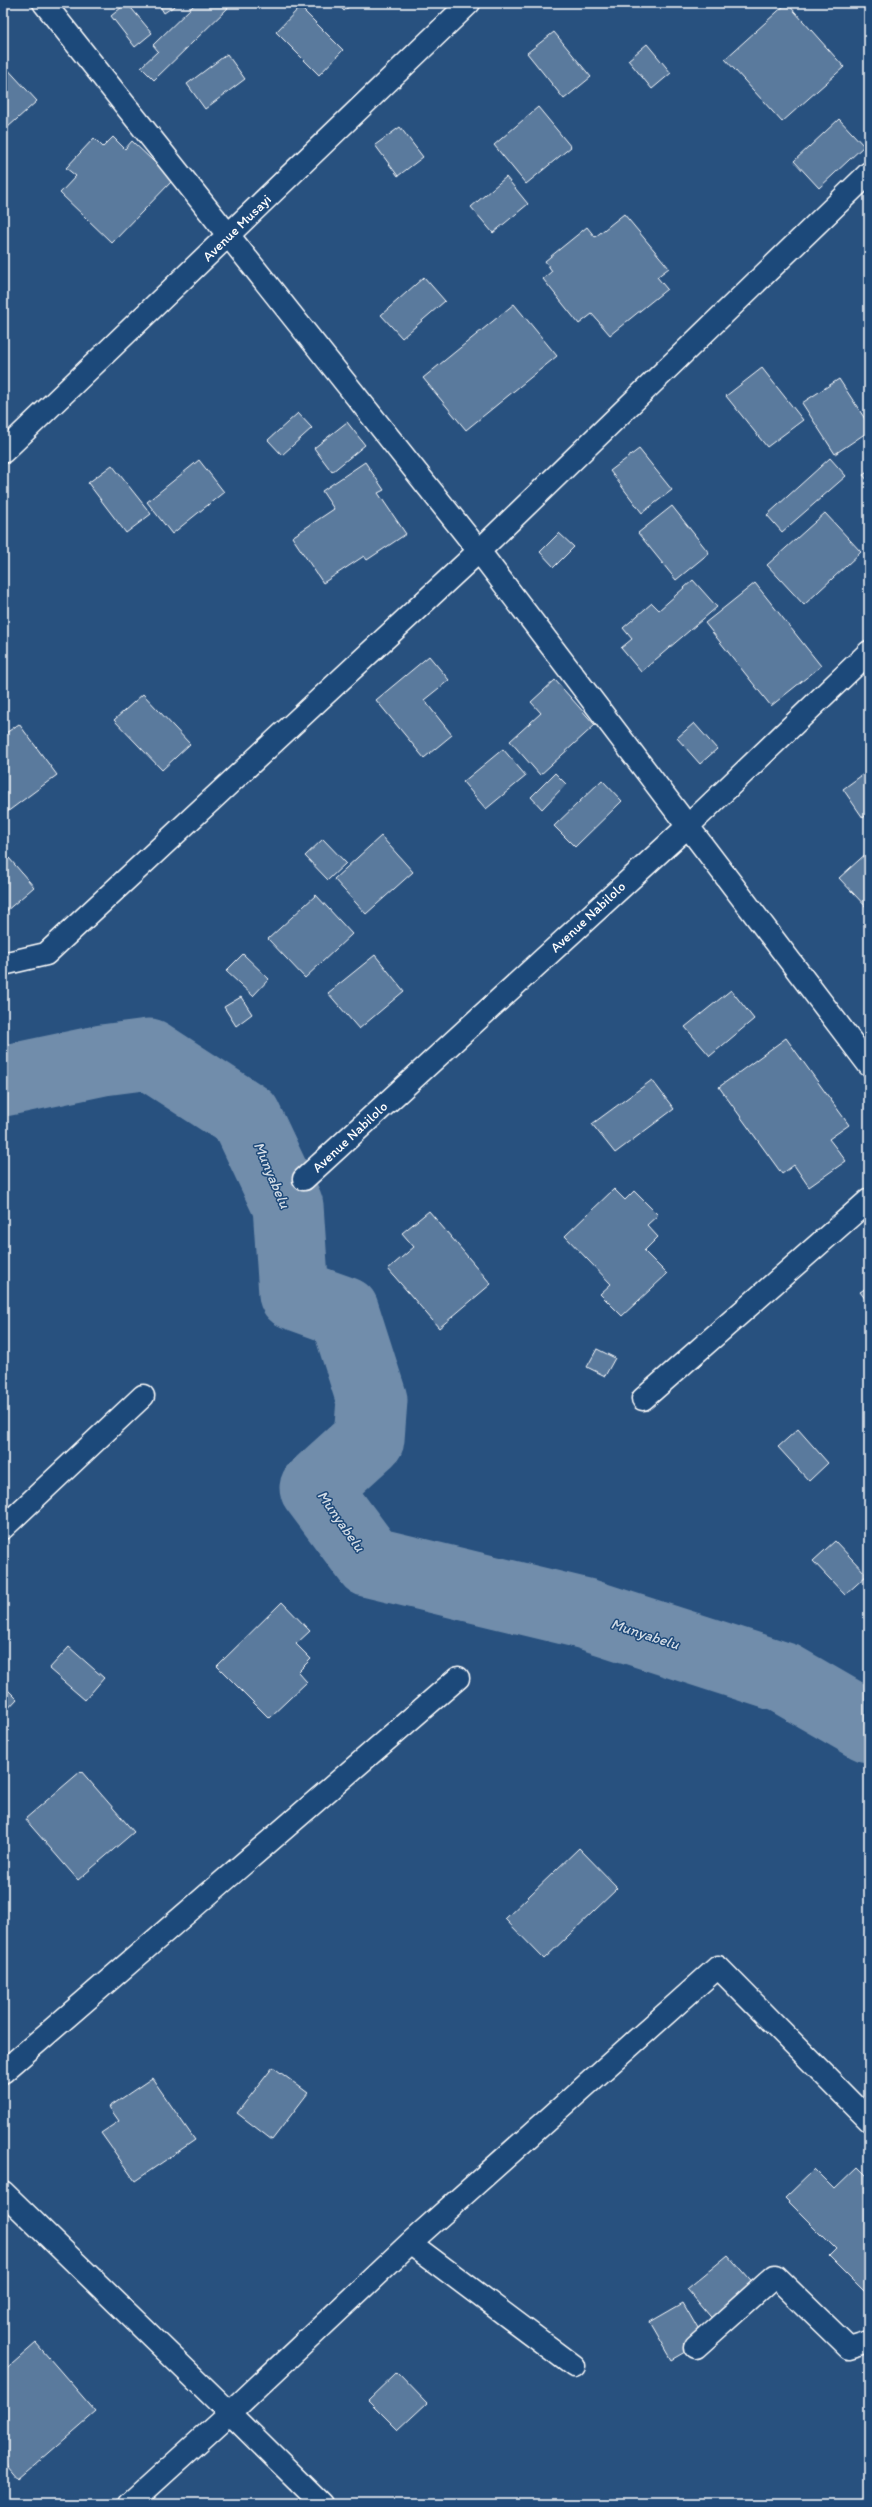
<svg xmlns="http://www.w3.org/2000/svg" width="872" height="2507" viewBox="0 0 872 2507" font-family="Itim,sans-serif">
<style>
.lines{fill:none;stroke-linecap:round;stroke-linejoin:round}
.river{stroke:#718dab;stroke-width:71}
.building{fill:#5a7a9d;stroke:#fff}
.minor-casing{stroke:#fff;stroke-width:25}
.minor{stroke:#1f4a7a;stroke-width:22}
.labels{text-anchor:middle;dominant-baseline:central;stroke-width:3;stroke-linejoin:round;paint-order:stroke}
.street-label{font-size:14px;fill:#fff;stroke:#1f4a7a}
.water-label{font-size:15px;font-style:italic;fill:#d4dde6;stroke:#1f4a7a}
</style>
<rect width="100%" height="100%" fill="#28517f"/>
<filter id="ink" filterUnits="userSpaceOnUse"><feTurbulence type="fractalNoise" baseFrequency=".025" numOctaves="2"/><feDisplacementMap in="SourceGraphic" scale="8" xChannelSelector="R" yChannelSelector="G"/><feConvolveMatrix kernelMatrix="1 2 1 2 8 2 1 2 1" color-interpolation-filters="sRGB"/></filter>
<g filter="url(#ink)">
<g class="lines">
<path class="river" d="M3 1081 103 1060 149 1054 246 1117 288 1206 294 1294 344 1312 372 1400 369 1439 315 1488 370 1562 586 1614 784 1678 869 1727"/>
</g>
<path class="building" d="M127 3 152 33 135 47 111 16Z
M158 3H179L164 13Z
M196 3H229L231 5 154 80 141 67 158 51 153 45Z
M337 3H353L344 11Z
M787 3 844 67 782 122 725 59Z
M300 7 343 50 319 75 276 32Z
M554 32 591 77 564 99 527 53Z
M647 44 671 73 652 89 628 60Z
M227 54 245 79 205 109 187 84Z
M3 64 37 101 7 128 3 123Z
M538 107 571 147 526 184 494 145Z
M839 119 864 146 819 188 794 161Z
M400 127 423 157 398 176 375 145Z
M113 137 125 149 132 141 173 180 112 243 60 193 76 176 66 168 94 138 103 147Z
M506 177 528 204 493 233 471 207Z
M624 214 669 268 657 277 667 289 610 335 592 314 579 324 543 279 552 271 545 261 587 227 595 237Z
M424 277 445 301 402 338 381 315Z
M514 304 557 356 466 430 423 378Z
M762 368 803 420 767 447 726 396Z
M839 379 869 425V431L835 454 802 403Z
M298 413 312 428 282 455 268 440Z
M347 422 365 445 332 472 314 448Z
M639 449 672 490 642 513 610 471Z
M830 458 846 476 782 532 767 515Z
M199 460 224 492 172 534 147 502Z
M365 462 384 490 378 493 406 534 367 560 364 556 323 583 292 537 334 509 322 491Z
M112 465 151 514 126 533 88 483Z
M869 471V482L863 475Z
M672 506 709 553 676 580 638 533Z
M825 513 861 552 804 605 767 565Z
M559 533 574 547 554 567 540 552Z
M693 580 717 607 641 672 621 648 632 639 623 628 652 603 659 610Z
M755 583 821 666 771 706 705 623Z
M429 656 449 680 424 700 452 735 424 758 376 700Z
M555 680 595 725 540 775 510 741 541 713 531 702Z
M143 694 190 744 162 770 114 720Z
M694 723 717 749 700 764 677 738Z
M19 724 57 775 3 815V735Z
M503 749 526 776 486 809 463 782Z
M869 770V813L863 818 843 789Z
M555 773 566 784 542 809 531 797Z
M602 780 622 801 575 847 554 826Z
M381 836 413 872 366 914 334 879Z
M323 839 346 863 328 880 305 856Z
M3 851 34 887 5 912 3 910Z
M869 851V908L868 909 839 878Z
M316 895 352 934 305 978 268 939Z
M243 954 269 979 253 996 226 971Z
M375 955 404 991 359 1029 328 993Z
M731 990 754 1019 710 1056 685 1027Z
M241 997 252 1014 236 1026 224 1007Z
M786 1038 849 1125 829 1139 846 1161 809 1187 794 1165 782 1174 719 1087Z
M652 1080 674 1109 615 1153 592 1124Z
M614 1189 625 1200 634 1191 658 1215 647 1225 658 1237 644 1251 667 1274 622 1316 600 1294 611 1284 565 1236Z
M429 1211 491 1284 439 1328 388 1269 414 1247 402 1233Z
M869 1286V1304L860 1292Z
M597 1349 615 1358 605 1376 587 1367Z
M798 1429 828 1463 809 1481 778 1447Z
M835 1541 867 1575 845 1595 813 1561Z
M282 1602 310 1631 296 1644 311 1659 298 1672 307 1682 269 1718 217 1666Z
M69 1647 104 1678 85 1700 49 1669Z
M3 1685 17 1699 3 1714Z
M81 1771 134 1832 78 1880 25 1819Z
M579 1848 618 1888 544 1959 505 1919Z
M273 2067 308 2093 272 2140 237 2113Z
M152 2078 195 2140 135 2181 101 2133 119 2121 109 2107Z
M858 2167 869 2178V2296L829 2256 836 2249 785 2198 815 2169 835 2189Z
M728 2255 756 2287 715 2322 687 2289Z
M683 2303 705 2341 672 2360 650 2322Z
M36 2343 96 2412 19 2479 3 2460V2372Z
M397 2372 427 2403 398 2430 368 2400Z"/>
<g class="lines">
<defs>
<path id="minor" d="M44 3 479 551 869 1065
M3 452 469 3
M3 964 46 954 479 551 869 173
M304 1179 687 827 869 652
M643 1399 869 1200
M3 1528 143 1396
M3 2072 458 1678
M3 2192 230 2413 130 2504
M410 2243 574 2366
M696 2347 775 2276 849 2348 869 2342
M322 2504 230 2413 410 2243 718 1967 869 2120"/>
</defs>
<use href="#minor" class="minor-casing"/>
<use href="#minor" class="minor"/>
</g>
</g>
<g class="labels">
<g class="street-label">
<text transform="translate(237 228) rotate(-44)">Avenue Musayi</text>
<text transform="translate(588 917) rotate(-43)">Avenue Nabilolo</text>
<text transform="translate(350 1137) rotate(-43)">Avenue Nabilolo</text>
</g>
<g class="water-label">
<text transform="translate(272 1175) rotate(67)">Munyabelu</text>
<text transform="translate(341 1521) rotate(55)">Munyabelu</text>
<text transform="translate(645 1634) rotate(18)">Munyabelu</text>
</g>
</g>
<rect width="872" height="2507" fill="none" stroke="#1f4a7a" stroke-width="16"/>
<rect x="8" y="8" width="856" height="2491" fill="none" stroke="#fff" stroke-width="1.5" filter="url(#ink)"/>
</svg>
